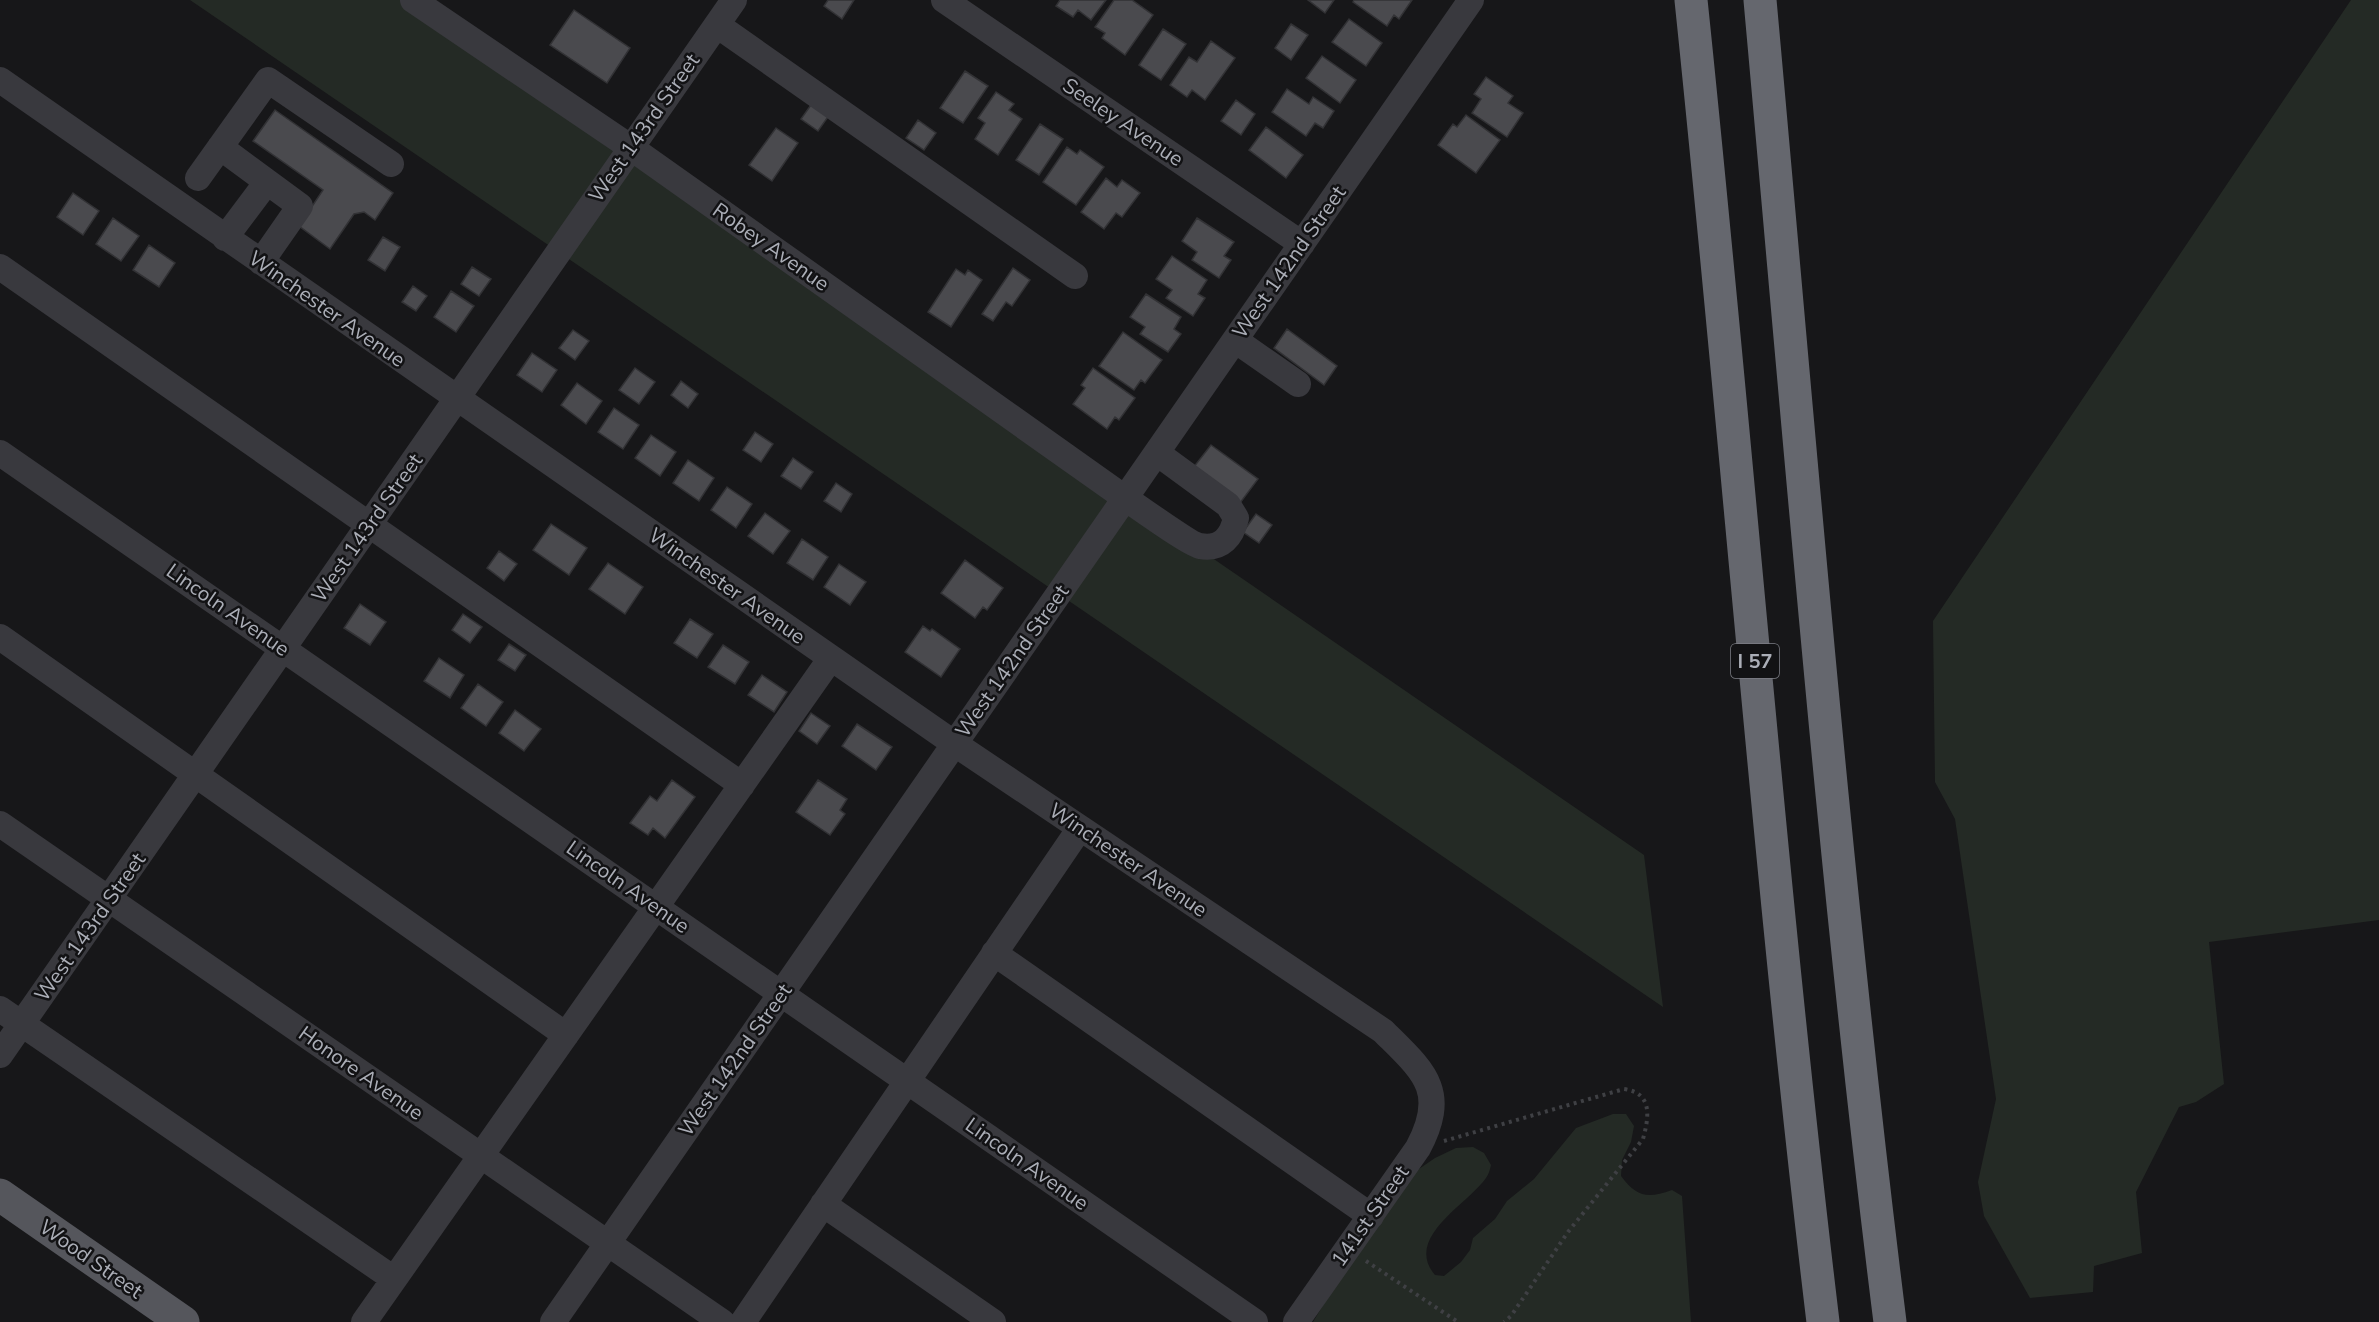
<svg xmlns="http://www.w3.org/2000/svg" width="2379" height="1322" viewBox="0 0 2379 1322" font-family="'Nunito Sans',sans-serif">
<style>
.green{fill:#242a25}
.building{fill:#4a4a4e;stroke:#323235;stroke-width:1.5}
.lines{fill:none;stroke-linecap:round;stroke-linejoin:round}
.path{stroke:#3f4044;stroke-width:4;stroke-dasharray:3 4.5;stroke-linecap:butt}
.minor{stroke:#39393e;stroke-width:26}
.major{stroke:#55565c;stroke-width:33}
.highway{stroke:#65676e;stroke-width:33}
.labels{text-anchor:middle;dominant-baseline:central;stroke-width:5;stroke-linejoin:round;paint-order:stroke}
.shield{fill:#121214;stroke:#7d7f86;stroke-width:1.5}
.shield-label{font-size:20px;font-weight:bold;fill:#abaeb7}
.street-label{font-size:21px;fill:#abaeb7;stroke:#121214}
</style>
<rect width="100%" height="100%" fill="#171719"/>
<path class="green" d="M190 0H407L1125 498 1644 855 1663 1007Z
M2351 0H2379V920L2209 942 2224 1084 2196 1102 2179 1107 2136 1192 2142 1253 2094 1266 2093 1292 2030 1298 1984 1216 1978 1182 1996 1099 1955 819 1935 782 1933 621Z
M1613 1114H1626L1634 1126 1631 1142 1622 1160 1621 1176C1637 1197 1647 1199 1672 1190L1682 1196 1691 1322H1313L1337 1282 1416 1171 1435 1158 1456 1148 1473 1147 1484 1153 1491 1165C1490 1169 1489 1174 1486 1178 1468 1204 1403 1238 1435 1275L1444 1276 1461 1262 1470 1250 1473 1238 1495 1219 1507 1201 1534 1179 1576 1128Z"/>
<path class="building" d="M828 0H854L842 19 824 6Z
M1060 0H1106L1091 20 1078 10 1073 17 1056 6Z
M1114 0H1132L1153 15 1125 55 1102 38 1105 33 1095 27Z
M1308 0H1334L1325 13Z
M1354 0H1412L1399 19 1394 15 1387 26 1353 2Z
M574 10 630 48 607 83 550 45Z
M1349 19 1382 43 1366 66 1332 42Z
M1291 24 1308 35 1291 60 1275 48Z
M1163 29 1186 44 1161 80 1139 65Z
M1211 41 1235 58 1205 100 1192 90 1187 97 1170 85 1189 57 1197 62Z
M1322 56 1356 80 1340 103 1306 78Z
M965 71 988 86 963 123 940 108Z
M1486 77 1513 96 1508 103 1523 113 1507 137 1472 113 1481 99 1474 94Z
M1287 89 1309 104 1313 97 1334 111 1323 128 1315 123 1306 136 1272 112Z
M996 92 1014 104 1009 110 1022 119 998 155 975 139 985 123 978 118Z
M1236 100 1255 114 1241 135 1221 121Z
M813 102 830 114 818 131 801 119Z
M275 110 393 193 375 220 364 212 354 214 330 249 299 226 323 190 253 141Z
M1466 115 1500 140 1476 173 1438 145 1453 124 1457 127Z
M918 120 936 133 924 150 906 138Z
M1040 124 1063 139 1039 175 1016 160Z
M1266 127 1303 155 1286 178 1249 150Z
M776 128 798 143 772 181 749 165Z
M1067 147 1077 154 1080 150 1104 167 1076 205 1043 182Z
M1106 178 1117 187 1122 180 1140 193 1122 217 1116 213 1104 229 1081 212Z
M73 193 99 211 83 235 57 217Z
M113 218 139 236 121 261 96 244Z
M1197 218 1234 242 1224 256 1231 260 1219 278 1192 260 1197 252 1182 241Z
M383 237 400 247 385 271 368 260Z
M149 245 175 263 159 287 133 270Z
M1172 256 1207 280 1198 294 1205 298 1193 316 1166 298 1172 290 1156 279Z
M472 267 491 279 479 296 461 284Z
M1013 268 1030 280 1012 306 1006 302 993 321 982 314Z
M956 269 965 275 968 270 982 280 951 327 928 312Z
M413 286 427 296 416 311 402 302Z
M451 291 474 306 456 332 434 317Z
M1146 294 1181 317 1174 329 1181 334 1168 352 1140 334 1145 327 1130 317Z
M1287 329 1337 366 1324 385 1274 348Z
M573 330 589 341 575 360 559 348Z
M1123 332 1162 360 1145 383 1141 380 1134 390 1099 366Z
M532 353 557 370 542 392 517 375Z
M635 368 655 382 639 404 619 390Z
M1093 368 1135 398 1119 420 1115 417 1107 429 1073 404 1085 388 1081 385Z
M681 381 698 394 688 408 671 395Z
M577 383 602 401 586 424 561 405Z
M614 408 639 425 623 449 598 432Z
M755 432 773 444 761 462 743 450Z
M651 435 676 452 660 476 635 458Z
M1211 445 1258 479 1240 503 1193 468Z
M793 458 813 472 801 489 781 476Z
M688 460 714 478 699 501 673 483Z
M836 483 852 494 841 512 824 501Z
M727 487 752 504 736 528 711 510Z
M765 513 790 531 773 554 748 536Z
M1256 514 1272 525 1259 543 1243 532Z
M551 524 587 548 569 575 533 550Z
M802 539 828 557 813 580 787 563Z
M499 551 517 564 504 581 487 568Z
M965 560 1003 588 987 610 983 607 975 618 941 593Z
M608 563 643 587 625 614 589 589Z
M839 564 866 582 850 605 824 587Z
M360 604 386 622 370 645 344 628Z
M463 614 482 627 470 643 452 630Z
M690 619 713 634 697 658 674 643Z
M923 626 930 631 932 629 960 649 941 677 905 652Z
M509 644 526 655 515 671 498 660Z
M723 645 749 662 735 684 708 667Z
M439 658 464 675 450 698 424 681Z
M762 675 787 692 774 712 748 695Z
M478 684 503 702 486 726 461 708Z
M515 710 541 729 524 751 499 733Z
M811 713 830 726 817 744 799 731Z
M857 724 892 747 876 770 842 746Z
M672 780 695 797 665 838 653 828 648 835 630 823 650 796 657 801Z
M818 780 847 799 840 810 845 814 830 835 796 812Z"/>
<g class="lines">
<path class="path" d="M1444 1141 1624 1089C1653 1093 1649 1117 1643 1139L1568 1232 1511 1316 1504 1322
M1366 1261 1458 1322"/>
<path class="minor" d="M413 0 630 147 1125 498C1137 506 1191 545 1200 546 1222 550 1232 536 1236 518L1228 505 1157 453
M944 0 1302 244
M717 25 1075 276
M0 80 955 744 1383 1031C1423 1071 1449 1090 1418 1148L1296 1322
M220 147 300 206 261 262
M198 178 268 80 391 164
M225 238 267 182
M0 267 742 785
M1235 340 1298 384
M0 453 1255 1322
M0 637 566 1035
M0 824 722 1322
M994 953 1371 1216
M0 1009 394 1279
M0 1055 734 0
M823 1204 993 1322
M364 1322 831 658
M553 1322 1471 0
M743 1322 1080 828"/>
<path class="major" d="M0 1195 183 1322"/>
<path class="highway" d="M1691 0C1737 440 1770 882 1823 1322
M1760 0C1800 441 1835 883 1890 1322"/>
</g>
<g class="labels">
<rect class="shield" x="1731" y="644" width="48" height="34" rx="4.5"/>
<g class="shield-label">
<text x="1755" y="661">I 57</text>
</g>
<g class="street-label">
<text transform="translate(1123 122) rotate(34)">Seeley Avenue</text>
<text transform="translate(644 128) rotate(-55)">West 143rd Street</text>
<text transform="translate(771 247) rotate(35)">Robey Avenue</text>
<text transform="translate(1289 262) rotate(-55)">West 142nd Street</text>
<text transform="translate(327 309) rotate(35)">Winchester Avenue</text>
<text transform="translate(367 528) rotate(-55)">West 143rd Street</text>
<text transform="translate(727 586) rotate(35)">Winchester Avenue</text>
<text transform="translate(228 610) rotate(35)">Lincoln Avenue</text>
<text transform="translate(1012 661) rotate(-55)">West 142nd Street</text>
<text transform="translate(1128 860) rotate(34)">Winchester Avenue</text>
<text transform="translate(628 887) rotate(35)">Lincoln Avenue</text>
<text transform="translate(90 927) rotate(-55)">West 143rd Street</text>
<text transform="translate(735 1060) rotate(-55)">West 142nd Street</text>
<text transform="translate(361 1073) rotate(35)">Honore Avenue</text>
<text transform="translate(1027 1164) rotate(35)">Lincoln Avenue</text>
<text transform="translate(1370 1216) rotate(-55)">141st Street</text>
<text transform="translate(91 1259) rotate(35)">Wood Street</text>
</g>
</g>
</svg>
